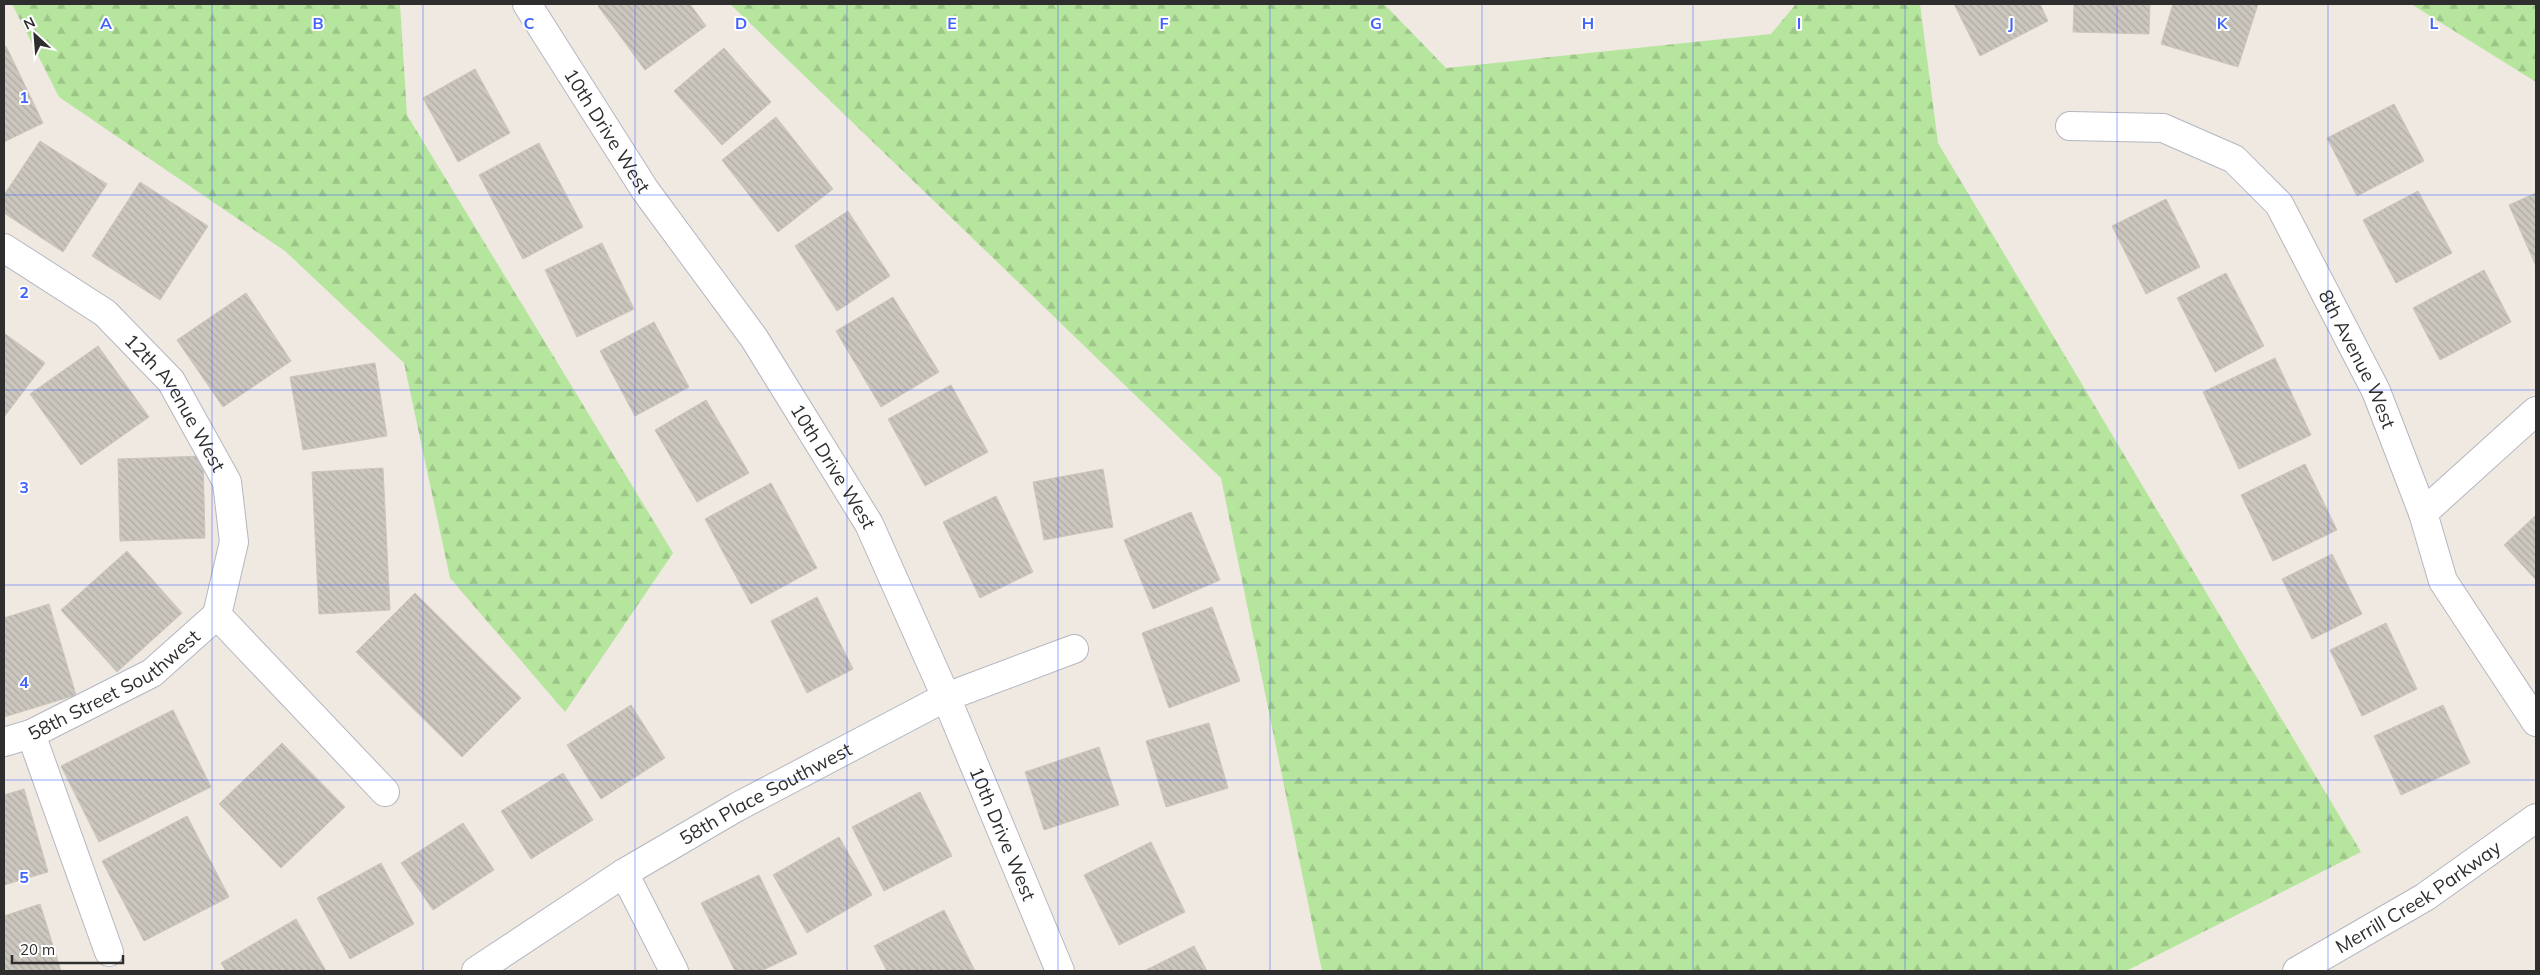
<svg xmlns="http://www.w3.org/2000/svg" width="2540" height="975" viewBox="0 0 2540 975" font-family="Mulish,sans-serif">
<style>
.forest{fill:url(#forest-firs)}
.building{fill:url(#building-back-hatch);stroke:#cbc5ba}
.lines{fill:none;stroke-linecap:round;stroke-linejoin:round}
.street-casing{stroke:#b4b7c1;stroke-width:30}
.secondary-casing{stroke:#b4b7c1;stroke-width:30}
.street{stroke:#fff;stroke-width:28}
.secondary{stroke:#fff;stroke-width:28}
.grid{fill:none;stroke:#4264fb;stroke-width:1;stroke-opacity:0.55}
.labels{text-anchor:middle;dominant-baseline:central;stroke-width:4;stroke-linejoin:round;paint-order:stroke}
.street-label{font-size:19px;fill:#2e2e2e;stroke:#fff}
.grid-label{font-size:16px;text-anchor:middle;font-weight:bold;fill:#4264fb;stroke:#fff;stroke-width:4;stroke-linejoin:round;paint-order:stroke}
</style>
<defs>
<pattern id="forest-firs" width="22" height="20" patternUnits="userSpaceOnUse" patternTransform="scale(1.25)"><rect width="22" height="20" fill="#b6e59e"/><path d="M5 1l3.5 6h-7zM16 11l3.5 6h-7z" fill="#9dc588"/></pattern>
<pattern id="building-back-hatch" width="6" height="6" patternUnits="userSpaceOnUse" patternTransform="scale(1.25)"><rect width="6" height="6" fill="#cbc7bf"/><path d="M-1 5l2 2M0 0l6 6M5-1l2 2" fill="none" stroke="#afaba4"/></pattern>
</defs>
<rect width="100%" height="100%" fill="#efe9e1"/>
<path class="forest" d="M12 4H400L407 115 673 553 565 712 450 578 404 363 285 251 59 97Z
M730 4H1384L1446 68 1771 34 1796 4H1920L1938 143 2361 852 2126 971H1322L1221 478Z
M2411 4H2536V82Z"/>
<path class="building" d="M600 4H690L706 26 645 70 598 6Z
M1954 4H2040L2048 21 1980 56Z
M2074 4H2150L2149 34 2073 32Z
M2173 4H2258L2238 67 2161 44Z
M6 46 43 123 4 142V47Z
M724 48 771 102 722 145 674 91Z
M475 69 510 133 458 162 423 98Z
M2394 104 2424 161 2357 196 2327 138Z
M776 117 833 189 778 232 722 160Z
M40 141 107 184 63 252 4 213V195Z
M539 143 583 227 523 259 479 175Z
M140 182 208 226 160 300 92 256Z
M2418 191 2452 253 2396 283 2363 220Z
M2536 193V266L2509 205Z
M2166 199 2200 267 2146 294 2112 226Z
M848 211 890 276 837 311 795 246Z
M602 243 634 309 577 337 545 270Z
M2484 270 2511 322 2440 360 2413 308Z
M2226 273 2264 346 2215 372 2177 298Z
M246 293 291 361 223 407 177 340Z
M893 297 939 372 881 407 836 331Z
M654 322 689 387 635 416 600 351Z
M4 333 45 363 4 417Z
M98 346 149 417 81 465 30 394Z
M2275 358 2311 435 2239 469 2203 392Z
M375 363 387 436 303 450 290 377Z
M951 385 988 452 925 486 888 419Z
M706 400 749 473 697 502 655 430Z
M203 456 205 538 120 541 118 459Z
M2305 464 2337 530 2273 561 2241 495Z
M383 468 390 610 319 614 312 472Z
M1103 469 1113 527 1044 540 1033 482Z
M771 483 817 568 751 604 705 519Z
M996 496 1033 572 980 598 943 522Z
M1191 512 1220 580 1153 609 1124 540Z
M2536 515V580L2504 545Z
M127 551 182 613 117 672 61 610Z
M2332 554 2362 614 2312 639 2282 579Z
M415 593 521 698 462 757 356 652Z
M817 597 853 669 807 693 771 621Z
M49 604 76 695 4 717V618Z
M1212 607 1240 681 1169 708 1142 633Z
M2386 623 2417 689 2362 716 2330 650Z
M631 705 665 758 601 799 567 745Z
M2443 705 2470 763 2401 795 2374 736Z
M173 710 211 787 99 842 61 766Z
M1209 723 1228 788 1166 807 1146 741Z
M282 743 345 807 281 868 219 804Z
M1099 747 1119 805 1044 830 1025 772Z
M563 773 593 820 531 859 501 811Z
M24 789 48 872 4 885V795Z
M920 792 952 856 884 891 852 827Z
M187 816 229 897 144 941 102 861Z
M463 823 494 870 433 910 401 863Z
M839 837 872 895 807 933 773 875Z
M1151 842 1185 912 1119 945 1084 875Z
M381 863 414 924 350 959 317 898Z
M759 875 797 954 761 971H735L701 903Z
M40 904 61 971H4V916Z
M944 910 975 971H887L874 946Z
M296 919 326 971H226L221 963Z
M1194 946 1207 971H1144Z"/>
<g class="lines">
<defs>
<g id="street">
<path id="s1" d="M527 4 645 190 754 338 869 524 946 697 1060 971"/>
<path id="s2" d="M2070 126 2163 128 2234 159 2279 204 2376 391 2423 513 2443 581 2536 722"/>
<path id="s3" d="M4 248 105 313 171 381 227 482 234 542 217 615 385 792"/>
<path d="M2423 513 2536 411"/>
<path d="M31 734 109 952"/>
<path id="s4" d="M4 742 31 734 152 673 217 615"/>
<path d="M624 873 674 971"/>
<path id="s5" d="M476 971 624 873 737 807 946 697 1074 649"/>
</g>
<g id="secondary">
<path id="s6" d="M2297 971 2425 897 2536 818"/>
</g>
</defs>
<use href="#street" class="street-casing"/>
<use href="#secondary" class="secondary-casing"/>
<use href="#street" class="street"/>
<use href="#secondary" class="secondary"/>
</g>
<path class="grid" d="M212 4V971M423 4V971M635 4V971M847 4V971M1058 4V971M1270 4V971M1482 4V971M1693 4V971M1905 4V971M2117 4V971M2328 4V971M4 195H2536M4 390H2536M4 585H2536M4 780H2536"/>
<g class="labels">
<g class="street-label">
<text stroke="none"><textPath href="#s1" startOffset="150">10th Drive West</textPath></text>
<text stroke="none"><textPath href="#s2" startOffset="408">8th Avenue West</textPath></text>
<text stroke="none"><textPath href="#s3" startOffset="235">12th Avenue West</textPath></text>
<text stroke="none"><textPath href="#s1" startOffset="555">10th Drive West</textPath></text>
<text stroke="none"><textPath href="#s4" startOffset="125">58th Street Southwest</textPath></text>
<text stroke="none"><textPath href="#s5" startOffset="340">58th Place Southwest</textPath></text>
<text stroke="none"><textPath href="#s1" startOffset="960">10th Drive West</textPath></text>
<text stroke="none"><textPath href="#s6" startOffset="142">Merrill Creek Parkway</textPath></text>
</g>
</g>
<g class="grid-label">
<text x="106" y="29">A</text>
<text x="318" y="29">B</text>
<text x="529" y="29">C</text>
<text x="741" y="29">D</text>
<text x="952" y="29">E</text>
<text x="1164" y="29">F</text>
<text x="1376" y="29">G</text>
<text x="1588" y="29">H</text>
<text x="1799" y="29">I</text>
<text x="2011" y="29">J</text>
<text x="2222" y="29">K</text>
<text x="2434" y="29">L</text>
<text x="24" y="103">1</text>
<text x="24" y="298">2</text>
<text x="24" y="493">3</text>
<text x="24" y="688">4</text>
<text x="24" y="883">5</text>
</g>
<rect width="2540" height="975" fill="none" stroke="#2e2e2e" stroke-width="10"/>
<g transform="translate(35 35) rotate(334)" stroke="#ffffff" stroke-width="4" paint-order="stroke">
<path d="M0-4L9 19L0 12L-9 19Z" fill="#2e2e2e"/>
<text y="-8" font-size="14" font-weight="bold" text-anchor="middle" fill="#2e2e2e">N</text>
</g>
<path d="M12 955v8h111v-8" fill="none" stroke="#2e2e2e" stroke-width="2.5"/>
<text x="20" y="955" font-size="15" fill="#2e2e2e" stroke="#ffffff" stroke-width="4" paint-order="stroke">20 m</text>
</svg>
